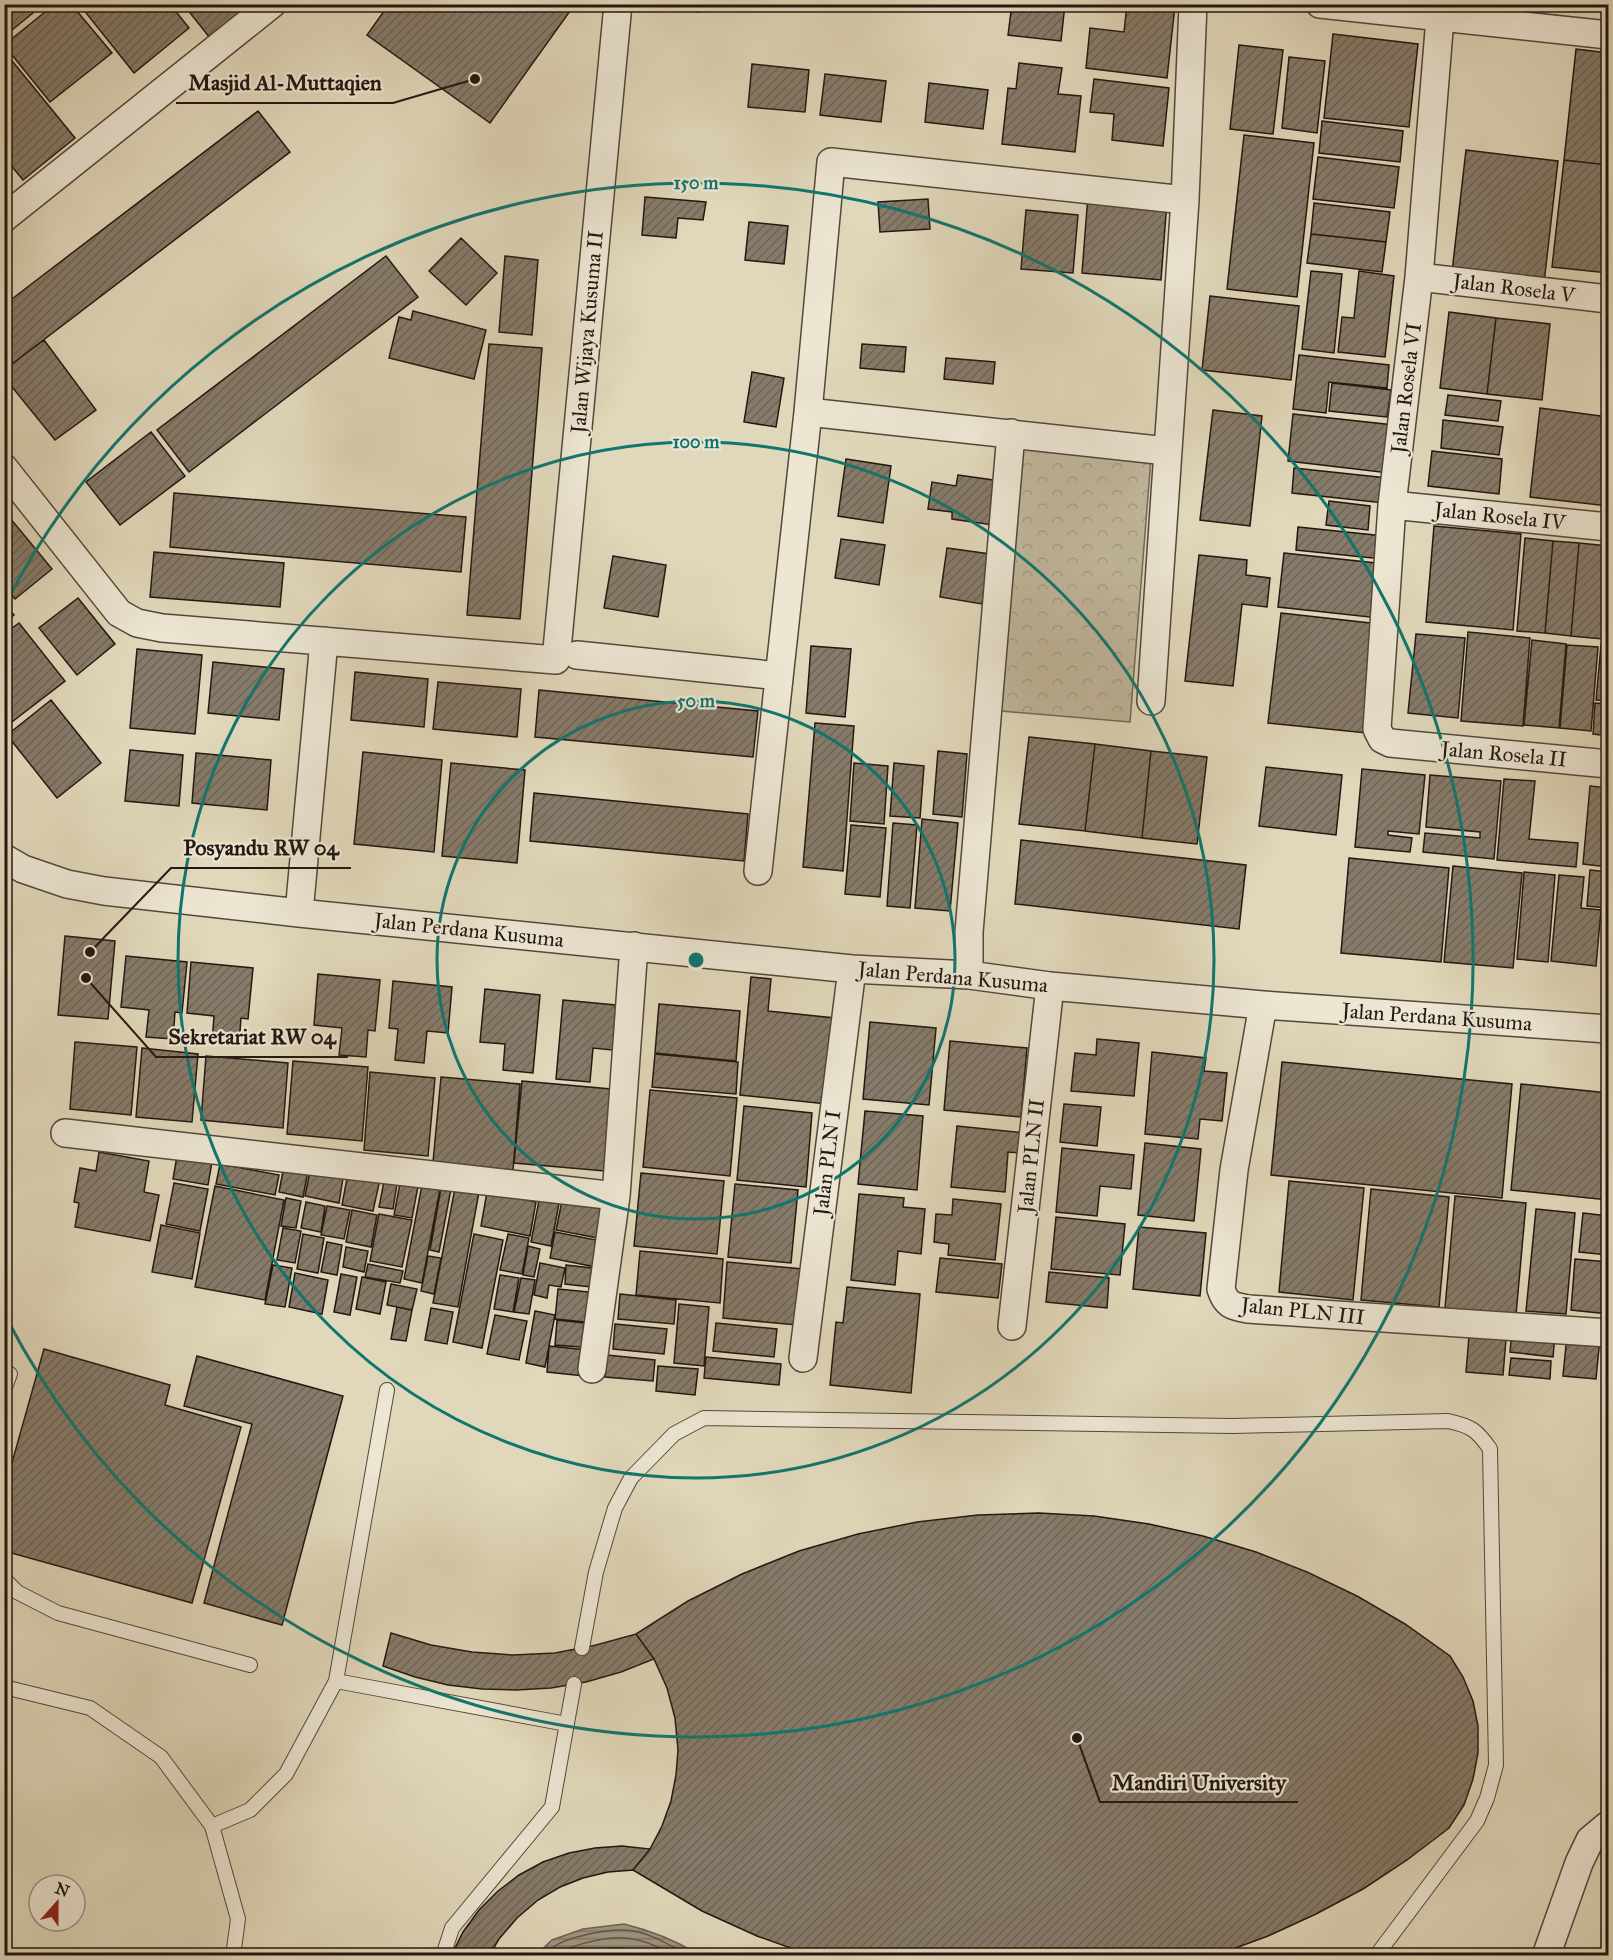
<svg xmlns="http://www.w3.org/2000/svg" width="1613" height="1960" viewBox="0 0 1613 1960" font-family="'IM FELL Great Primer',serif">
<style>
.park{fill:url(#park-crowns);stroke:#726758;stroke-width:1.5}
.water{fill:url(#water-rules);stroke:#6e6355;stroke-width:1.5}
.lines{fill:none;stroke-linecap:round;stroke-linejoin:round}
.shore{stroke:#62564a;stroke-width:1.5}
.building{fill:url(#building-hatch);stroke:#231712;stroke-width:1.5}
.lane-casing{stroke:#52473c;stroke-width:16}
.street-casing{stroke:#52473c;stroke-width:30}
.lane{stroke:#ece6d3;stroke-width:14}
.street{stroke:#ece6d3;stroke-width:27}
.ring{fill:none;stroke:#0f766e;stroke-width:3}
.labels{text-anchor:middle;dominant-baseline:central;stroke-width:4.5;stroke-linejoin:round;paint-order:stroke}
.street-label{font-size:21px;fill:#231712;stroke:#ece6d3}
.centre{fill:#0f766e;stroke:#ece6d3;stroke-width:3}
.ring-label{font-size:18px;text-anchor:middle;font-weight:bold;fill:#0f766e;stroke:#ece6d3;stroke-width:4.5;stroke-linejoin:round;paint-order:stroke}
.leader{fill:none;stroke:#231712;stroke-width:2}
.callout-dot{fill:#231712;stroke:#ece6d3;stroke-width:2}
.callout-label{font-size:22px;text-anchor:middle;font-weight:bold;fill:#231712;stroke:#ece6d3;stroke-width:4.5;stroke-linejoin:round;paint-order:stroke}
</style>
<defs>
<pattern id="park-crowns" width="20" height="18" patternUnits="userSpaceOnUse" patternTransform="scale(1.5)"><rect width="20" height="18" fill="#c1b79e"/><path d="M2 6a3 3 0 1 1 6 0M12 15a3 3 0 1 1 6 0" fill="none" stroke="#a69d87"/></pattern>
<pattern id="water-rules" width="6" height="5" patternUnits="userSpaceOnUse" patternTransform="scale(1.5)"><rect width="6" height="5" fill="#a09682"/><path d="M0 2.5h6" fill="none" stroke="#827969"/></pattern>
<pattern id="building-hatch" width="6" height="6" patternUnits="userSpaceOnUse" patternTransform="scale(1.5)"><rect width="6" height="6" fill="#867b6a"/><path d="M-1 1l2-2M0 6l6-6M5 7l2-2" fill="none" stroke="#6d6456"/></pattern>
</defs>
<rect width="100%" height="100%" fill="#e1d8bb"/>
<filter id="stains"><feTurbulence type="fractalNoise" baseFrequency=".00333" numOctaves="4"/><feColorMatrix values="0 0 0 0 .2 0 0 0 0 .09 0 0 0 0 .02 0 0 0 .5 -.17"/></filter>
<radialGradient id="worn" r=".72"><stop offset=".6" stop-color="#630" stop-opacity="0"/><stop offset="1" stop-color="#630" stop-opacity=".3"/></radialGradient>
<path class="park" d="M1023 447 1151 458 1130 722 1001 711Z"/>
<path class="water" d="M624 1924C653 1931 675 1940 700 1955H536L552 1940 583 1929Z"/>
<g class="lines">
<path class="shore" d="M545 1956C548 1952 551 1948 555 1946 568 1937 607 1929 623 1930 646 1930 670 1945 689 1956
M556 1956C567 1945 609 1936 624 1938 641 1939 660 1947 674 1956
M576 1956C605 1945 624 1945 653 1956"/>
</g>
<path class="building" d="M4 4H44L7 34 4 31Z
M55 4H71L112 53 50 102 4 45Z
M79 4H170L189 28 134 73Z
M183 4H252L210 38Z
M389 4H575L490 123 367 35Z
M654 4H701L700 12 654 7Z
M1012 4H1065L1061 41 1008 35Z
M1127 4 1175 6 1167 78 1086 68 1090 28 1124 32Z
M1333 34 1418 44 1409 127 1324 118Z
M1239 45 1283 50 1273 134 1230 129Z
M1576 49 1608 53V165L1564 160Z
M4 51 75 138 23 180 4 157Z
M1289 57 1325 61 1317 133 1282 128Z
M1019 63 1062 68 1058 94 1081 96 1075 152 1002 144 1008 88 1016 89Z
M752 64 809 70 805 112 748 107Z
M825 74 886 81 881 122 820 115Z
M1094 79 1169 88 1163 146 1112 140 1114 114 1090 112Z
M929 83 988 90 983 129 925 122Z
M258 111 290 152 4 370V305Z
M1322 121 1403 131 1400 162 1319 153Z
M1244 135 1314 143 1297 297 1227 289Z
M1466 150 1558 161 1544 283 1452 272Z
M1318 157 1399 167 1394 208 1313 199Z
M1564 160 1608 165V273L1552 267Z
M1088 195 1167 201 1161 280 1082 273Z
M645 197 706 202 703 220 678 218 676 238 642 235Z
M928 199 930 229 880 232 878 202Z
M1314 203 1390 212 1386 242 1311 234Z
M1026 210 1078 215 1073 273 1021 269Z
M749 222 788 226 784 264 745 260Z
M1311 234 1386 242 1382 272 1307 263Z
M461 238 497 273 466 305 429 271Z
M386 256 418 297 189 472 157 430Z
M505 256 538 260 532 335 499 332Z
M1311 271 1342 274 1334 353 1302 349Z
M1359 271 1394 276 1385 357 1338 352 1342 317 1354 318Z
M1210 296 1299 306 1291 380 1202 370Z
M413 311 486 330 474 379 389 358 399 317 411 320Z
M1449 312 1496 318 1487 394 1440 388Z
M1496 318 1550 324 1542 400 1487 394Z
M44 340 96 410 55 440 4 377V370Z
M489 344 542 348 520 619 467 615Z
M862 344 906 347 904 372 860 368Z
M1299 355 1389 365 1387 388 1329 382 1326 413 1293 409Z
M946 358 995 362 993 384 944 379Z
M752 372 784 378 776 427 744 422Z
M1332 383 1391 390 1387 417 1329 411Z
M1448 395 1501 401 1498 421 1445 415Z
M1540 408 1608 417V506L1530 497Z
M1213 410 1262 416 1250 526 1200 520Z
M1293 414 1394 425 1389 473 1288 461Z
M1443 420 1503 427 1499 455 1441 448Z
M151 432 185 476 120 525 86 482Z
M1432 451 1502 459 1499 494 1428 486Z
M846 459 891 466 883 523 838 516Z
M1294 468 1387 478 1384 503 1292 493Z
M958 475 1000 481 993 525 952 519V512L928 509 932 482 956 486Z
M174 493 466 517 461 572 170 547Z
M1329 501 1370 506 1368 530 1326 525Z
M10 518 52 569 15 599 4 586V522Z
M1434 526 1521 534 1513 630 1426 622Z
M1298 527 1384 536 1382 559 1296 550Z
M1525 538 1553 541 1545 633 1517 631Z
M841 539 885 545 879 585 835 578Z
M1553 541 1579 543 1571 636 1545 633Z
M1579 543 1608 546V577L1603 639 1571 636Z
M947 548 990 554 982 604 940 597Z
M154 552 284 563 280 607 150 597Z
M1284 553 1385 564 1379 618 1278 607Z
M1199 555 1247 560 1246 575 1270 578 1267 607 1242 604 1233 686 1185 681Z
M613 556 666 565 658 617 604 608Z
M78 598 115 644 77 675 39 628Z
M1608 601V643H1605Z
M4 604 14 615 4 623Z
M1281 613 1379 624 1367 733 1268 723Z
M19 623 65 681 4 728V634Z
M1468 632 1530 638 1523 726 1461 721Z
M1416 634 1465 638 1458 718 1408 713Z
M1532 640 1566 644 1559 728 1524 725Z
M1567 645 1598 647 1591 731 1560 728Z
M1601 645H1608V701L1596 700Z
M811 646 851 649 845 717 806 713Z
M137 649 202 655 195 734 130 728Z
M213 662 284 669 279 720 208 713Z
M355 672 428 679 424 727 351 720Z
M438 682 521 689 517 737 433 729Z
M539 690 758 711 753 757 535 737Z
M51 700 101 763 57 798 7 735Z
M1595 703 1608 704V736L1593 734Z
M815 723 854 726 843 871 803 867Z
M1029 737 1095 744 1085 831 1019 824Z
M1095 744 1151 751 1142 838 1085 831Z
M130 750 183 755 179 806 125 801Z
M938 751 967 754 962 817 933 814Z
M1151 751 1207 757 1197 844 1142 838Z
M363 752 442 760 434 852 354 844Z
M196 753 271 760 267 810 192 803Z
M451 763 525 770 517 863 442 856Z
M854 763 888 766 884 824 850 821Z
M894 763 924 766 920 818 890 816Z
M1266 767 1342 775 1336 835 1259 826Z
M1362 769 1425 775 1419 834 1388 831V835L1412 838 1410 852 1355 847Z
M1430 775 1501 781 1494 859 1423 852 1425 833 1480 838V832L1426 827Z
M1504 779 1535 781 1529 839 1578 843 1576 867 1497 860Z
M1590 786 1608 788V867L1583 864Z
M534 793 748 814 744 861 530 841Z
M922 819 958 823 950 911 915 908Z
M893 823 917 825 910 908 887 906Z
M851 825 886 828 880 897 845 894Z
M1021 840 1246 865 1239 929 1015 904Z
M1349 858 1449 868 1441 962 1341 953Z
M1453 866 1522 873 1513 968 1444 962Z
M1590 870 1608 872V916H1606L1607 908 1587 906Z
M1524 872 1555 875 1548 962 1517 959Z
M1559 875 1584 877 1581 908 1601 910 1596 966 1551 961Z
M1607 920H1608V975H1602Z
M65 936 115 941 108 1019 58 1015Z
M126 956 187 962 182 1013 175 1012 173 1039 146 1037 149 1010 121 1007Z
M191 962 253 968 248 1019 241 1018 239 1045 212 1043 214 1016 187 1013Z
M318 974 380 980 375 1031 368 1030 366 1057 339 1055 342 1028 314 1025Z
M751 977 771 979 768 1011 835 1018 827 1104 740 1095Z
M393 981 452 987 448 1033 427 1031 424 1063 395 1060 398 1029 389 1028Z
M485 989 540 995 533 1073 503 1070 505 1044 480 1042Z
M563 1000 626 1006 622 1051 593 1048 590 1082 556 1079Z
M659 1004 740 1011 736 1061 655 1053Z
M870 1022 936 1028 929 1105 863 1099Z
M1097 1039 1139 1043 1134 1096 1071 1091 1075 1053 1096 1055Z
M950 1041 1027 1048 1021 1117 944 1110Z
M75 1042 137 1047 131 1115 70 1109Z
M142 1048 198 1054 192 1122 136 1117Z
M1152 1052 1206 1058 1204 1071 1227 1073 1222 1121 1200 1119 1198 1139 1145 1134Z
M655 1054 738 1062 736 1094 652 1087Z
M206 1056 288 1063 283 1128 201 1120Z
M293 1061 368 1067 362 1141 287 1134Z
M1282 1062 1512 1084 1502 1198 1271 1175Z
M370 1072 435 1078 428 1156 364 1150Z
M441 1077 520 1084 513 1170 433 1162Z
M522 1081 622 1090 616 1172 514 1163Z
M1521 1084 1608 1093V1200L1511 1190Z
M650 1090 737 1098 730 1176 643 1167Z
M1064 1104 1101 1107 1097 1146 1060 1142Z
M744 1106 812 1113 806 1187 737 1180Z
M865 1111 923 1116 917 1190 858 1184Z
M957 1126 1025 1133 1023 1153 1008 1152 1005 1192 951 1187Z
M1145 1143 1201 1149 1194 1221 1138 1215Z
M1062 1148 1134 1155 1131 1189 1100 1186 1097 1216 1056 1212Z
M99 1152 149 1161 144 1192 159 1195 150 1241 75 1227 79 1203 74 1202 80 1168 96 1171Z
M177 1156 212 1162 208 1185 173 1179Z
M220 1164 279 1175 275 1195 216 1184Z
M284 1166 308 1171 303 1197 279 1192Z
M310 1171 343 1178 339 1203 305 1196Z
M348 1173 380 1179 373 1211 342 1205Z
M641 1173 724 1181 717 1254 634 1246Z
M385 1176 398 1178 393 1209 379 1207Z
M401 1178 419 1181 412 1218 394 1215Z
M1289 1181 1364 1188 1353 1300 1279 1292Z
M174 1183 208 1189 200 1231 166 1224Z
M735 1184 798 1190 791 1263 728 1257Z
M422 1185 440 1189 422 1283 404 1279Z
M215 1186 284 1200 265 1300 195 1287Z
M441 1188 451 1189 439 1252 430 1250Z
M455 1188 479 1192 458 1307 433 1303Z
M1371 1189 1449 1197 1439 1307 1361 1300Z
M487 1192 536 1202 530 1236 481 1226Z
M859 1194 904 1198 903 1207 925 1209 921 1254 898 1251 895 1285 851 1280Z
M540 1195 560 1198 551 1246 531 1242Z
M563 1196 609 1205 603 1239 556 1230Z
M1455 1196 1526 1203 1516 1315 1445 1308Z
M286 1198 301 1201 296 1228 281 1226Z
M953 1199 1001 1204 995 1260 948 1255 949 1244 934 1242 936 1214 952 1215Z
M306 1202 325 1206 321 1232 301 1228Z
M327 1206 350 1210 344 1239 321 1235Z
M1536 1209 1575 1213 1566 1314 1526 1311Z
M352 1210 377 1215 371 1247 346 1242Z
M1583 1213 1608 1216V1255L1579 1252Z
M379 1214 412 1220 402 1267 370 1261Z
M1056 1217 1125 1224 1120 1275 1051 1269Z
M161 1225 200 1233 192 1279 152 1272Z
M1139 1227 1206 1233 1200 1296 1133 1289Z
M283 1228 301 1231 295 1263 277 1260Z
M555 1232 601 1241 596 1267 550 1258Z
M303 1234 324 1238 318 1273 297 1269Z
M474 1234 503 1240 482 1348 453 1342Z
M508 1234 529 1238 522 1274 500 1270Z
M327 1242 342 1245 337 1275 321 1272Z
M528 1246 540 1249 534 1277 523 1275Z
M346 1247 368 1251 364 1272 343 1267Z
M640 1251 723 1259 720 1303 636 1295Z
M428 1256 441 1258 434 1294 421 1291Z
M940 1258 1002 1264 998 1298 936 1292Z
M1575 1259 1608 1262V1314L1571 1310Z
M727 1262 803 1269 797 1325 723 1318Z
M540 1263 565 1268 561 1287 549 1285 547 1298 534 1295Z
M368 1264 403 1271 400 1283 365 1277Z
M273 1265 292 1268 285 1307 265 1304Z
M566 1265 601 1269 600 1288 565 1284Z
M1049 1272 1109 1278 1107 1308 1046 1302Z
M295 1273 328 1280 322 1314 289 1307Z
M341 1274 357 1277 350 1315 334 1312Z
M500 1275 519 1278 513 1312 494 1309Z
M362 1277 386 1282 380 1314 356 1309Z
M521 1278 535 1280 529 1314 514 1312Z
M391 1284 417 1289 412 1310 387 1305Z
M847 1287 920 1294 911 1393 830 1385 836 1322 843 1323Z
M558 1289 598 1293 595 1323 555 1319Z
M620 1294 676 1300 674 1324 618 1319Z
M679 1304 709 1307 704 1366 674 1363Z
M397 1307 412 1310 406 1341 391 1339Z
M431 1308 453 1312 447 1344 425 1340Z
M535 1311 555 1315 545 1367 526 1363Z
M495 1315 527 1321 519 1360 487 1354Z
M557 1320 594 1324 592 1348 555 1345Z
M716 1323 777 1329 774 1357 713 1351Z
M615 1324 667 1329 664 1354 613 1349Z
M1512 1331 1555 1335 1553 1357 1510 1352Z
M1567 1335 1600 1338 1596 1379 1563 1376Z
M1469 1336 1506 1339 1503 1375 1466 1372Z
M1605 1341H1608V1371L1602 1370Z
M549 1346 587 1350 584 1376 547 1372Z
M44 1349 170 1385 165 1405 241 1427 192 1603 4 1551V1491Z
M607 1355 655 1360 653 1381 605 1377Z
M197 1356 343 1396 282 1625 204 1603 252 1424 184 1406Z
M706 1357 781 1364 779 1385 704 1378Z
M1511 1358 1551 1361 1550 1379 1509 1375Z
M658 1366 698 1369 695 1395 656 1391Z
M1039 1513 1094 1516 1149 1524 1203 1536 1256 1552 1307 1572 1357 1596 1405 1624 1450 1656 1463 1677 1473 1701 1478 1726V1753L1473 1779 1464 1805 1449 1828 1407 1860 1363 1889 1316 1914 1268 1936 1214 1956H813L757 1936 702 1911 633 1870 650 1849 662 1826 671 1801 676 1775 678 1750 675 1718 667 1688 654 1659 636 1634 688 1601 742 1574 799 1551 858 1534 917 1522 978 1515Z
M391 1633 431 1645 472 1652 513 1655 555 1653 596 1645 636 1634 654 1659 621 1672 586 1682 551 1688 516 1690 482 1689 448 1685 415 1677 383 1666Z
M622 1846 650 1849 633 1870 608 1872 583 1878 560 1887 538 1900 517 1918 499 1939 489 1956H451L463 1932 479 1910 498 1891 519 1875 543 1862 569 1853 595 1848Z"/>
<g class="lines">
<defs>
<path id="lane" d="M4 1390 10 1374
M4 1579 17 1592 58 1613 250 1665
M582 1648 596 1572 615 1508 631 1478 674 1434 704 1418 1233 1426 1448 1421C1471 1426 1477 1430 1490 1449L1496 1765 1487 1798 1477 1821 1376 1956
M336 1681 567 1724
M4 1687 90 1708 161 1757 212 1826 238 1919 233 1956
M212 1826 250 1810 286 1774 336 1681 387 1390
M443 1956 452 1928 552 1807 574 1684"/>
<path id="street" d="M1320 4 1608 35
M1440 18 1419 277 1392 505 1377 729 1382 739 1390 743 1608 764
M4 218 272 4
M1419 277 1608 299
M808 412 1167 451
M4 468 119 613 137 623 162 628 556 660 618 4
M1392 505 1608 527
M577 655 779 676
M1151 701 1185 200 1193 4
M4 858 23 869 67 884 104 891 299 913 852 969 969 975 1050 986 1263 1005 1608 1029
M758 871 808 412 831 162 1185 200
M299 913 324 641
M969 975V932L1011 433
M1263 1005 1234 1170 1221 1289C1226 1305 1232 1306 1248 1309L1608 1333
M65 1133 616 1196
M1012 1326 1050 986
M803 1358 852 969
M592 1369 616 1196 634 946
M1546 1956 1579 1863 1590 1840 1608 1825"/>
</defs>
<use href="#lane" class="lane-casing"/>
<use href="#street" class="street-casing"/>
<use href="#lane" class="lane"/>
<use href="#street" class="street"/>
</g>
<g class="ring">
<circle cx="696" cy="960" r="259"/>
<circle cx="696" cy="960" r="518"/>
<path d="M7 601A777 777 0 1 1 7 1319"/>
</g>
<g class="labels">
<g class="street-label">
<text transform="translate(1514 288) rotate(7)">Jalan Rosela V</text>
<text transform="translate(587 332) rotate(-85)">Jalan Wijaya Kusuma II</text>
<text transform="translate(1406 388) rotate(-83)">Jalan Rosela VI</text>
<text transform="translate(1500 516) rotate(6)">Jalan Rosela IV</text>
<text transform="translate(1504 754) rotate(5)">Jalan Rosela II</text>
<text transform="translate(469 930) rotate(6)">Jalan Perdana Kusuma</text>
<text transform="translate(953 977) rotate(5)">Jalan Perdana Kusuma</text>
<text transform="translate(1437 1017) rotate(4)">Jalan Perdana Kusuma</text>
<text transform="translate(1031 1156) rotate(-84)">Jalan PLN II</text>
<text transform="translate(827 1163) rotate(-83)">Jalan PLN I</text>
<text transform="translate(1303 1311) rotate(6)">Jalan PLN III</text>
</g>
</g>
<circle cx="696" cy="960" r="9" class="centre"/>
<g class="ring-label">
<text x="696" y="189">150 m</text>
<text x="696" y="448">100 m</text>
<text x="696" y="707">50 m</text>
</g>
<path class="leader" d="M475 79L393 103H176M90 952L171 868H351M86 978L156 1057H348M1077 1738L1100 1802H1298"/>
<g class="callout-dot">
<circle cx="475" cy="79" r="6"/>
<circle cx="90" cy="952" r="6"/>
<circle cx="86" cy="978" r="6"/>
<circle cx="1077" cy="1738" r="6"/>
</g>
<g class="callout-label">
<text x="285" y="90">Masjid Al-Muttaqien</text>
<text x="261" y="855">Posyandu RW 04</text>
<text x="252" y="1044">Sekretariat RW 04</text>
<text x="1199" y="1790">Mandiri University</text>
</g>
<rect width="1613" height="1960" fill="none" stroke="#e1d8bb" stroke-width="24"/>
<rect x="6" y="6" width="1601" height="1948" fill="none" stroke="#231712" stroke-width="3"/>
<rect x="12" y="12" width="1589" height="1936" fill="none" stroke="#231712" stroke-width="1.5"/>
<g transform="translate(57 1903) rotate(21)"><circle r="28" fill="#ece6d3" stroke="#9c9386" stroke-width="1.5"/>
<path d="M0-4.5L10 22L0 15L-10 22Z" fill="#8f2418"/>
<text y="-9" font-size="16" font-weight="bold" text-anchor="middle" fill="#231712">N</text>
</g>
<rect width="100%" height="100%" filter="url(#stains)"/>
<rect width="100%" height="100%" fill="url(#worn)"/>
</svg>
